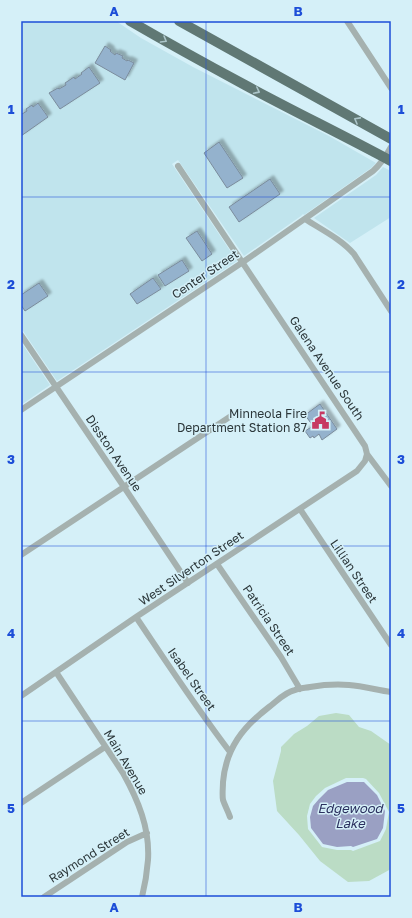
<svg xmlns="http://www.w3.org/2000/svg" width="412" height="918" viewBox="0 0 412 918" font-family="'Golos Text',sans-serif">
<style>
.built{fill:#c0e4ed}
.green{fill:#bbdcc5;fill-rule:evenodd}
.water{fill:#9aa0c3}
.building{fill:#94b2cd;stroke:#7b8c9c;filter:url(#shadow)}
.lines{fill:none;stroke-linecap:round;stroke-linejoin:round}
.minor{stroke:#a5b1af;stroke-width:6}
.trunk{stroke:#607874;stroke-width:10}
.oneway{stroke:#acc6ca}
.grid{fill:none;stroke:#1d4ed8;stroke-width:1;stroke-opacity:0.55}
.labels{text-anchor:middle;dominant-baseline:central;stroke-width:3;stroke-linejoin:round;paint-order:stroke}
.street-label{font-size:12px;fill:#2b3639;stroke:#d5f0f8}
.poi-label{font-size:12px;fill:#2b3639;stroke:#d5f0f8;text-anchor:end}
.water-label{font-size:13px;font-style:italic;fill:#2b305f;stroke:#d5f0f8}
.neatline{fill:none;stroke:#1d4ed8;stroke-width:1.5}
.grid-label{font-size:13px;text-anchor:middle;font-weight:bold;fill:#1d4ed8}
</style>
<defs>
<filter id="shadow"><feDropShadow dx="3.5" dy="-3.5" stdDeviation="1" flood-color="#0004"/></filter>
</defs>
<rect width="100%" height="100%" fill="#d5f0f8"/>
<path class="built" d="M21 21H116L141 38 193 67 329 136 376 163 371 168 304 215 303 214 301 216 244 256 178 160 172 164 237 261 57 381 21 328Z
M383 167 391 171V217L350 243 314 218 376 175Z
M21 342 50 385 21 405Z"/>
<path class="green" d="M336 713 349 715 359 727 371 731 391 745V869L369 881 348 882 320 861 299 835 277 811 273 781 281 751V747L294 734 307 726 319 716ZM346 778H363L366 779 379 793 388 810 389 812 386 829 380 841 353 851 351 850H337L322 847 308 829 307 816 310 804 316 796 325 788Z"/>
<path class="water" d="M347 782H364L377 795 385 811 383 828 377 839 353 847 351 846 337 847 323 844 311 828 310 817 313 806 319 799 328 790Z"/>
<path class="building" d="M105 46 111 50 110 51 115 55 116 53 123 56 122 58 127 61 128 60 134 63 125 80 95 63Z
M89 67 100 83 60 109 49 93 58 88 59 89 66 85 65 83 74 77 75 79 82 74 81 73Z
M38 103 48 117 21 136V113L22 114 27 111 26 109 32 105 33 107Z
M219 142 243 178 227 188 204 153Z
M270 179 280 194 239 222 229 207Z
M197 231 212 254 202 261 186 238Z
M182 260 189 271 165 286 158 275Z
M153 278 161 289 137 304 130 294Z
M39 283 48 296 25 311 21 305V295Z
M320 404 337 429 322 440 319 434 314 438 313 436 310 438 305 431 313 426 305 415Z"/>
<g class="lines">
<path class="minor" d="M347 21 391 88
M178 166 365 446 367 454 391 486
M305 219C322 230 341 239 354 254L391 311
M21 335 124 487 188 583
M21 410 243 262 373 171C381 164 386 156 391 147
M300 509 391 645
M21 555 231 416
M217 564 281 657 300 689
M136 617C167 663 197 709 230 752
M56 672 123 773C138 800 150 828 148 860 147 873 145 885 142 897
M21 696 136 617 357 471 365 461 367 454
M21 803 105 747
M230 817C228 811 225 806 223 800 222 794 223 788 223 782 226 748 243 727 269 707 277 701 285 692 295 690 299 688 305 688 310 687 322 685 336 684 349 685 363 686 377 690 391 692
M44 897 127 842 147 833"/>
<path class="trunk" d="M130 21C168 43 206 64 245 85 293 111 343 135 391 161
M179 21 391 139"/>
</g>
<defs><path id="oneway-chevron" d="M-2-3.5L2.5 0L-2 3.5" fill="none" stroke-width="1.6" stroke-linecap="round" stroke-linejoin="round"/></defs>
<g class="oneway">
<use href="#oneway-chevron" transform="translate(164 40) rotate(30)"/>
<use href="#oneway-chevron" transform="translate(257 91) rotate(27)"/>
<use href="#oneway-chevron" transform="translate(357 120) rotate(-151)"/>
</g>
<path class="grid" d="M206 21V897M21 197H391M21 372H391M21 546H391M21 721H391"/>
<defs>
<symbol id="civic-bare" viewBox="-9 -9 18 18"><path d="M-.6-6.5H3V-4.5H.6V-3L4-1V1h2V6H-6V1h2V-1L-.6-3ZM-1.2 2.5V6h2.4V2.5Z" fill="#c73962" stroke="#d5f0f8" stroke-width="2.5" paint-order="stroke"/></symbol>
</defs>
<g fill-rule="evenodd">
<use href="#civic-bare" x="308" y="408" width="25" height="25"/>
</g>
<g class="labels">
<g class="street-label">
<text transform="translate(205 274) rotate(-34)">Center Street</text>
<text transform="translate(327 368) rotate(56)">Galena Avenue South</text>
<text transform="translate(114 453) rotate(56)">Disston Avenue</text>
<text transform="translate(191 568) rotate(-34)">West Silverton Street</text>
<text transform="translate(354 571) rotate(56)">Lillian Street</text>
<text transform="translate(269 620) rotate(56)">Patricia Street</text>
<text transform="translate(192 679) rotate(55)">Isabel Street</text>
<text transform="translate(126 762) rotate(59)">Main Avenue</text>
<text transform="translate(89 855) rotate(-32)">Raymond Street</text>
</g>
<g class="poi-label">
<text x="307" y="413">Minneola Fire<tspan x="307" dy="14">Department Station 87</tspan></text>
</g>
<g class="water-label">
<text x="350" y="808">Edgewood<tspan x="350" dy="15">Lake</tspan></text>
</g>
</g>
<rect width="412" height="918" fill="none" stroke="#d5f0f8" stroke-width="44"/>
<rect x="22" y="22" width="368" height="874" class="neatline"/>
<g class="grid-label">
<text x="114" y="16">A</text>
<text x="298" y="16">B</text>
<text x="11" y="114">1</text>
<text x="401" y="114">1</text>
<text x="11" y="289">2</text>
<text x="401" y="289">2</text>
<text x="11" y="464">3</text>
<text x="401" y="464">3</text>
<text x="11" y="638">4</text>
<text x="401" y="638">4</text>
<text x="11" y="813">5</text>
<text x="401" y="813">5</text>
<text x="114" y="912">A</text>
<text x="298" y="912">B</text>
</g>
</svg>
